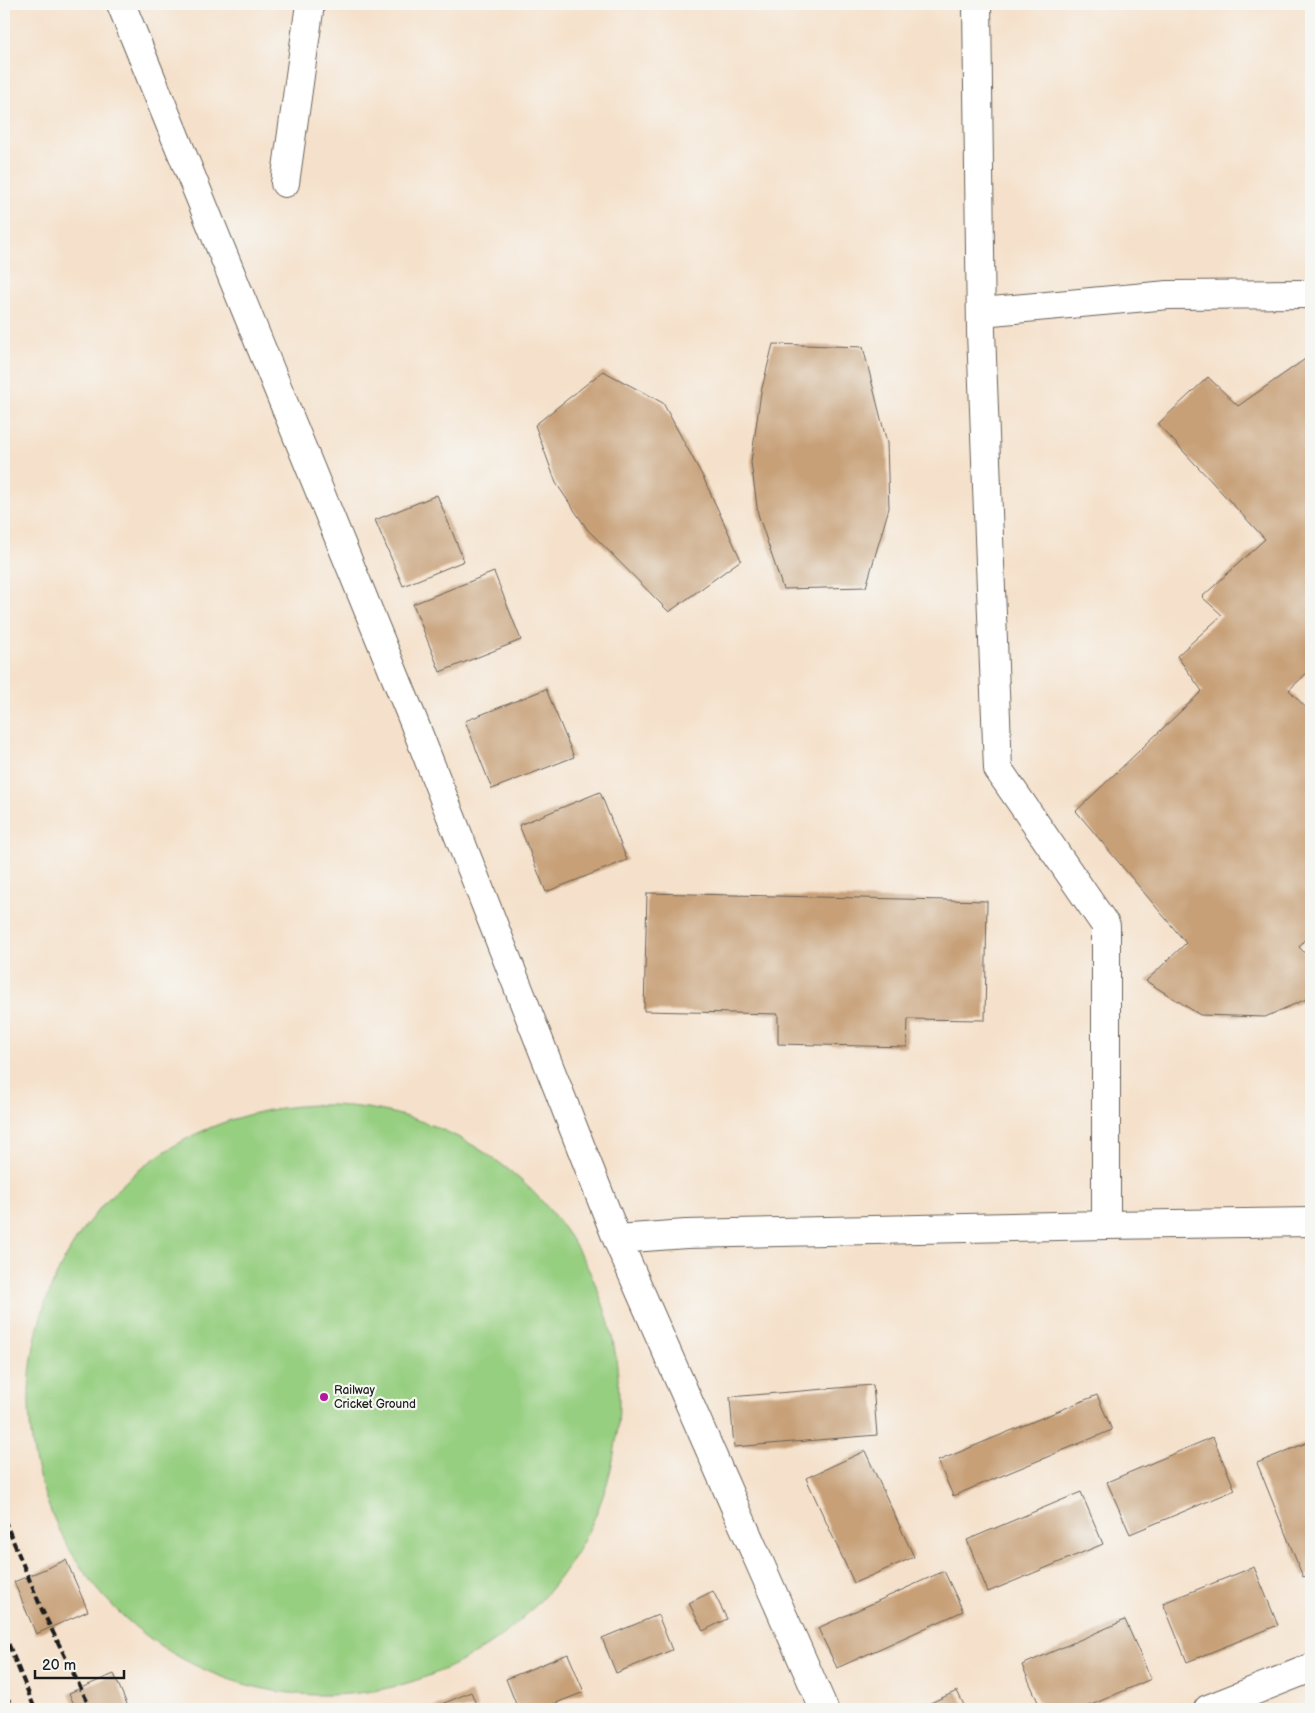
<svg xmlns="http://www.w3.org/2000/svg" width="1315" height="1713" viewBox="0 0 1315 1713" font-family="'Balsamiq Sans',sans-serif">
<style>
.green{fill:#97cf81;stroke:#5a764e}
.building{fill:#c7a078}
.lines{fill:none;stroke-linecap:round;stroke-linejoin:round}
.minor-casing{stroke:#686159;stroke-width:30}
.minor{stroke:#fff;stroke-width:28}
.rail{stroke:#1c1c1c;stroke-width:4;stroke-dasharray:8 4;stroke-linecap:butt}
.poi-dot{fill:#b5179e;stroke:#f6f6f2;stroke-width:2}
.labels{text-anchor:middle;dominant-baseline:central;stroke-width:4.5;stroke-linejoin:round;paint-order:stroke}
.poi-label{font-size:12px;fill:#1c1c1c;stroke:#f6f6f2;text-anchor:start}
</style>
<rect width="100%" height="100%" fill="#f6f6f2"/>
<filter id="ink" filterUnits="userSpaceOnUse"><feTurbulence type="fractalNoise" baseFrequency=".02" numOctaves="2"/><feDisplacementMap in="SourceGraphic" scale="10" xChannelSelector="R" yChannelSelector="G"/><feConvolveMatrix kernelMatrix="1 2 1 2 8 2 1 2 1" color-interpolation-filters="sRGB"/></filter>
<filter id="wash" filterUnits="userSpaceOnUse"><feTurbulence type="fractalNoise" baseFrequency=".0096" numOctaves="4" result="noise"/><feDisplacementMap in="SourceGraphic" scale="20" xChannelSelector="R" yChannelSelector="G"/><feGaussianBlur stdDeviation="1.12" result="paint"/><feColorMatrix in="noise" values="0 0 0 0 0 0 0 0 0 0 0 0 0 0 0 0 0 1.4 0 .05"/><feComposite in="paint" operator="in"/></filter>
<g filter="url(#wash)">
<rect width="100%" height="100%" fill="#f5e1cb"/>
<path class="green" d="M29 1400a295 295 0 1 1 590 0a295 295 0 1 1-590 0Z"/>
<g id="blocks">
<path class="building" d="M773 344 863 347 887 443 889 508 866 587 783 589 758 514 751 462 761 392Z
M1311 355V669L1289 690 1311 713V931L1299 947 1311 960V997L1265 1017 1200 1015 1146 981 1186 943 1076 811 1202 691 1177 656 1222 615 1202 597 1265 539 1158 424 1208 377 1238 406Z
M603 371 663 403 703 477 741 560 669 612 587 529 556 483 535 425Z
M437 495 464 561 403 586 375 520Z
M494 572 521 640 440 672 413 604Z
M546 689 574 757 492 789 465 721Z
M600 792 627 860 546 892 519 825Z
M647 893 987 901 985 1020 908 1019 907 1047 778 1044V1014L644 1011Z
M873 1385 877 1435 734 1447 730 1397Z
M1097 1395 1112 1430 953 1496 938 1461Z
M1213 1437 1235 1490 1130 1534 1107 1482Z
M1311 1441V1574L1303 1577 1257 1463Z
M865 1451 914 1557 854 1583 806 1478Z
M1081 1492 1103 1544 988 1592 967 1540Z
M66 1560 88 1611 36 1634 14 1582Z
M1254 1567 1278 1625 1187 1662 1163 1603Z
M944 1571 963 1611 837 1668 818 1628Z
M713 1591 727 1619 703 1631 689 1603Z
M658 1615 672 1650 616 1673 602 1638Z
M1125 1620 1151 1679 1082 1709H1041L1022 1665Z
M568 1654 584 1692 541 1709H518L506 1679Z
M114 1674 129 1709H76L69 1693Z
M957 1691 966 1709H917Z
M471 1692 478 1709H430Z"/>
</g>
</g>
<g filter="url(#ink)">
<use href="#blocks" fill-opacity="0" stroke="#686159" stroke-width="1"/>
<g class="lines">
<defs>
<path id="minor" d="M121 4 413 720 617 1239 686 1234 1106 1225
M977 4 981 332 998 769 1106 926V1225L1311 1222
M285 183 310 4
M981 312 1168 295 1311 294
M617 1239 824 1709
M1208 1709 1311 1668"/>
</defs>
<use href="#minor" class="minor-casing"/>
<use href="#minor" class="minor"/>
<path class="rail" d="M4 1519 42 1610 91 1709
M4 1633 35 1709
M4 1688 12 1709"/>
</g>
</g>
<circle class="poi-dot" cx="324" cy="1397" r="5"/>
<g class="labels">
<g class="poi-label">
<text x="334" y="1390">Railway<tspan x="334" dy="14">Cricket Ground</tspan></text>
</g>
</g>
<rect width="1315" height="1713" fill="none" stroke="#f6f6f2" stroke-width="20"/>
<path d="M35 1670v8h89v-8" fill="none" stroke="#1c1c1c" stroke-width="2.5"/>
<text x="42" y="1670" font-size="15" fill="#1c1c1c" stroke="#f6f6f2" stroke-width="4" paint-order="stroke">20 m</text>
</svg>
